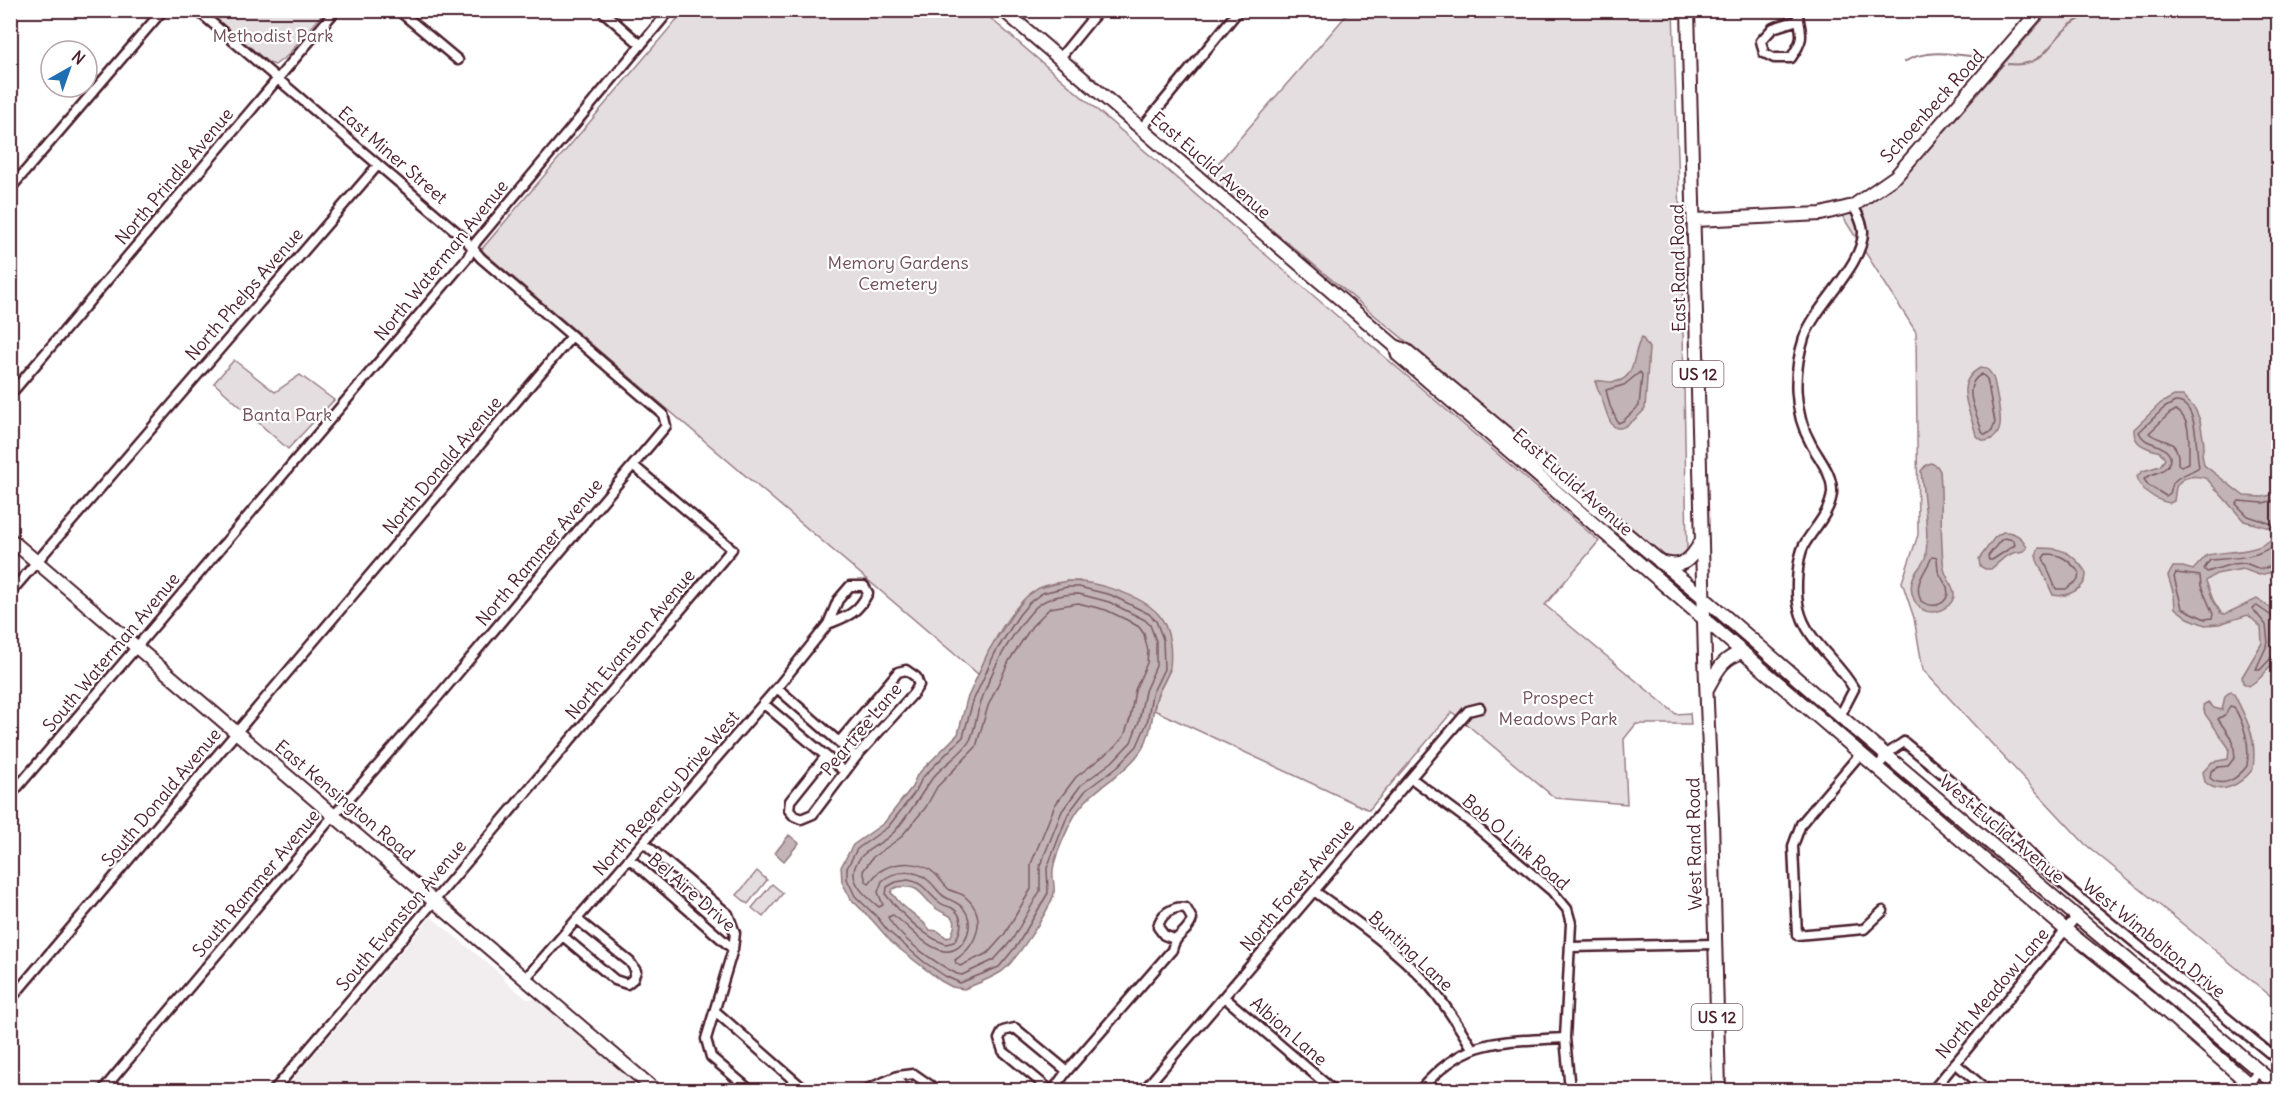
<svg xmlns="http://www.w3.org/2000/svg" width="2289" height="1101" viewBox="0 0 2289 1101" font-family="Delius,sans-serif">
<style>
.built{fill:#f2eeef}
.green{fill:#e5dee0;stroke:#987e86;stroke-width:1.5}
.water{fill:#c1b3b6;stroke:#91787e;stroke-width:1.5;fill-rule:evenodd}
.lines{fill:none;stroke-linecap:round;stroke-linejoin:round}
.shore{stroke:#7a5a63;stroke-width:1.5}
.stream{stroke:#91787e;stroke-width:2}
.street-casing{stroke:#4a1f2b;stroke-width:13}
.secondary-casing{stroke:#4a1f2b;stroke-width:16}
.primary-casing{stroke:#4a1f2b;stroke-width:16}
.street{stroke:#fff;stroke-width:8}
.secondary{stroke:#fff;stroke-width:12}
.primary{stroke:#fff;stroke-width:12}
.labels{text-anchor:middle;dominant-baseline:central;stroke-width:4.5;stroke-linejoin:round;paint-order:stroke}
.shield{fill:#fff;stroke:#80626b;stroke-width:1.5}
.shield-label{font-size:16px;font-weight:bold;fill:#4a1f2b}
.park-label{font-size:18px;fill:#714f58;stroke:#fff}
.street-label{font-size:18px;fill:#4a1f2b;stroke:#fff}
</style>
<rect width="100%" height="100%" fill="#fff"/>
<filter id="ink" filterUnits="userSpaceOnUse"><feTurbulence type="fractalNoise" baseFrequency=".0167" numOctaves="2"/><feDisplacementMap in="SourceGraphic" scale="12" xChannelSelector="R" yChannelSelector="G"/><feConvolveMatrix kernelMatrix="1 2 1 2 8 2 1 2 1" color-interpolation-filters="sRGB"/></filter>
<g filter="url(#ink)">
<path class="built" d="M431 917 502 975 506 982 527 999H538L644 1090H284Z"/>
<path class="green" d="M207 11H325L287 56 275 65 269 63Z
M684 11H982L1599 541 1545 605 1676 714 1690 713 1691 724H1636L1624 739 1627 804 1555 798 1452 712 1369 810 1154 710 1157 696 1170 670 1080 581C1066 581 1050 582 1038 589 1009 606 992 645 978 674L481 250Z
M1350 11H1673L1682 275 1687 550 1678 558 1668 559 1207 176Z
M2050 11H2278V442L2274 452 2278 456V1002L2085 844 1923 670 1914 618 1902 582 1918 535 1916 332 1841 214 1889 190 1930 148Z
M234 360 275 392 300 375 334 400 288 449 214 383Z
M757 871 767 880 748 904 737 895Z
M772 884 783 893 763 917 752 908Z"/>
<path class="water" d="M1642 337 1649 348 1645 409C1606 452 1611 413 1596 385V381C1602 380 1606 382 1611 382 1638 382 1631 353 1642 337Z
M1980 368 1987 369C1995 376 1995 386 1997 396 2000 413 2007 438 1984 441L1976 436C1972 412 1951 384 1980 368Z
M2174 396H2183L2195 409 2200 420 2204 444 2202 454 2204 465 2244 496 2263 497 2278 493V571L2259 575 2243 569 2216 574 2206 581 2213 600 2221 613 2225 614 2257 599 2278 613V659L2259 679 2249 686 2243 683 2242 677 2262 643 2261 627 2248 615 2219 624 2205 625 2188 618 2175 608 2174 595 2168 576 2173 567H2183L2193 570 2207 555C2230 550 2257 554 2274 537V529L2244 521 2207 479C2198 475 2184 475 2177 485 2175 489 2175 496 2174 501L2170 503C2157 501 2139 490 2137 476L2143 471 2160 466 2165 459 2160 452C2148 448 2133 446 2134 429L2161 403Z
M1931 463 1937 466 1940 471C1943 503 1939 535 1944 568 1946 581 1962 592 1949 605 1944 609 1938 612 1932 612 1915 612 1908 592 1913 578 1916 569 1925 564 1926 554 1929 527 1923 498 1921 471L1926 465Z
M2003 532C2014 531 2024 538 2027 548L2024 551 2013 553 2005 557 1991 569H1985L1980 566 1979 559 1995 537Z
M2039 548C2056 548 2066 549 2078 562 2081 566 2085 569 2086 574 2087 589 2065 598 2053 595L2037 560 2036 555Z
M1067 581C1094 581 1141 594 1159 615 1170 629 1172 650 1170 667 1168 677 1160 687 1157 696 1151 714 1153 732 1142 749 1125 776 1092 787 1075 815 1068 827 1054 858 1053 870 1052 878 1055 885 1054 893 1051 908 1014 964 1001 972 990 979 976 984 964 989L952 987 941 981 892 943 873 921 851 899 842 882 841 867 853 845 884 823 912 787 917 775 958 734 967 699 989 650 1014 612 1026 597 1039 588ZM897 887C919 885 919 892 933 906 946 918 962 912 951 936L947 938 938 931 930 930C925 922 909 911 901 904 896 900 896 896 891 893L893 889Z
M2231 691 2234 694C2248 722 2257 736 2253 769 2241 784 2221 797 2205 782L2203 772 2212 762 2228 759 2229 748 2205 714 2203 705 2208 702 2214 708 2222 710 2225 696Z
M789 835 799 843 784 861 775 853Z"/>
<g class="lines">
<path class="shore" d="M1640 372 1642 375 1639 406 1623 421 1618 423 1610 406 1606 390 1624 385Z
M1982 374 1987 379 1995 422 1992 431 1985 435 1982 432C1978 414 1959 386 1982 374Z
M2175 402C2200 401 2195 452 2199 467 2186 476 2172 475 2169 494L2166 496 2148 485 2144 479C2154 471 2171 473 2170 456 2163 441 2145 447 2139 432L2164 408Z
M2176 410C2193 420 2188 446 2189 463L2181 466 2178 464C2180 436 2161 444 2149 433L2169 414Z
M2278 499 2263 503 2239 501 2236 504 2248 516 2278 526
M2005 538 2013 540 2015 545 1992 560H1989L1988 556 2000 541Z
M2278 541C2261 559 2233 558 2210 560L2204 569 2207 572 2232 564 2245 563 2260 569 2278 565
M2046 554C2062 554 2068 560 2079 572L2078 580 2066 589H2056L2043 558Z
M1932 557 1937 558 1938 571 1947 587 1948 594C1944 607 1931 608 1921 601 1913 583 1925 573 1932 557Z
M2176 573 2200 576 2201 586 2213 614 2212 618 2205 619 2182 608 2174 577Z
M1067 587H1079L1111 595 1149 614 1156 621 1163 639 1164 669 1152 694 1147 723 1137 746 1117 767 1086 790 1068 814 1047 868 1048 893 1018 944 999 967 960 983 945 976 924 962 888 931 877 917 855 896 847 879V868L857 849 888 827 916 791 922 778 963 737 973 701 995 653 1019 615 1030 602 1042 593Z
M1079 594 1109 602 1145 620 1150 625 1156 641V666L1145 691 1139 721 1131 742 1112 762 1081 785 1062 811 1040 866V891L1012 940 994 960 962 975 957 974C936 963 899 939 888 917L893 915C910 927 921 943 940 950 960 957 975 931 967 914 962 904 954 902 945 897 939 894 935 886 929 881 917 869 894 870 882 881L878 892 883 905 879 907C868 898 849 883 855 867 862 848 883 845 895 831 908 816 918 799 929 783 939 766 961 757 970 740 975 730 976 716 980 705 990 672 1010 636 1033 610 1045 597 1062 594 1079 594Z
M1078 603 1106 610 1127 620 1139 627 1144 634 1148 651 1147 663 1135 690 1130 719 1124 736 1115 747 1076 777 1055 805 1031 864V889L1004 935 988 953 960 966 956 963 955 960C978 945 989 915 963 895 959 893 954 892 950 890 944 886 940 878 934 873 921 861 897 861 882 870 876 873 873 879 869 883L866 881 863 871 873 857 900 838 926 807 937 787 976 747 988 706 1009 661 1032 626 1050 608Z
M2278 618 2273 617 2257 606 2252 608 2266 625 2268 643 2256 669 2260 670 2272 657 2278 655
M2230 706 2234 707C2245 726 2250 743 2247 766 2238 778 2223 789 2210 778L2211 771 2218 767 2228 766 2235 757 2233 741 2218 719 2226 714Z
M908 880C924 882 927 893 939 902 942 905 948 906 952 908 965 916 962 931 954 942L946 944C924 937 901 913 886 895L887 887 896 882Z"/>
<path class="stream" d="M1904 62C1928 46 1964 56 1992 59
M2008 64C2049 69 2049 36 2078 20 2086 16 2097 14 2105 10"/>
<defs>
<path id="street" d="M398 10 458 60
M601 10 641 45
M1797 10C1801 35 1806 36 1791 58H1774L1764 53 1761 41 1773 28 1798 20
M1059 59 1099 10
M1141 129 1239 10
M10 189 163 10
M10 395 336 10
M10 593 378 165
M777 688 856 757
M764 704 845 772
M1840 716 1854 689C1838 660 1806 641 1799 608 1795 592 1797 559 1804 545 1814 528 1830 513 1832 493 1833 474 1819 459 1811 444 1793 412 1793 372 1804 338 1816 304 1864 265 1863 231 1862 222 1858 214 1853 206
M1861 753 1801 824 1793 846 1797 935 1864 929 1883 911
M826 756 790 801 789 810 794 816 801 819 813 814 856 757 913 694 919 685 916 677 906 670 898 672 839 742
M1877 767 1891 751 1904 742 1997 819 2046 870 2278 1060
M1411 778 1473 824 1552 891 1567 909 1571 923 1565 1038 1570 1090
M10 796 468 257 476 242 670 10
M644 843 728 914 735 933 733 949 706 1039 711 1057 750 1090
M630 859 733 949
M1314 891C1353 919 1395 948 1428 984 1445 1004 1459 1026 1472 1048
M564 937 615 980 627 984 633 979 636 971 630 962 578 920
M1571 947 1714 944
M525 979 777 688 828 624 838 600 850 586H864L868 593C857 614 848 616 828 624
M1224 997 1333 1090
M10 1000 572 336
M715 1011 805 1090
M1955 1063 1987 1090
M898 1076 903 1090
M103 1090 322 829 436 699 666 426 663 414 481 258 465 239 197 10
M274 1090 732 549 634 466
M865 1090 898 1076 914 1074 937 1090
M1050 1090 1003 1051 999 1039 1003 1031 1015 1028 1067 1071
M1053 1090 1067 1071 1172 950C1176 932 1188 934 1192 919L1186 908C1173 905 1160 915 1158 927L1164 935 1174 939
M1144 1090 1468 711 1480 708
M1420 1090C1467 1036 1499 1042 1565 1038
M1933 1090 2077 916
M2243 1090 2259 1071"/>
<path id="secondary" d="M1003 10 1395 346 1407 351 1704 598
M1695 220 1821 214 1853 206 1896 176 2040 10
M1395 346 1398 355 1704 619
M10 539 655 1090"/>
<path id="primary" d="M1688 10 1705 658 1712 818 1719 1090
M1660 562C1683 569 1690 561 1701 542
M1704 598 1840 716 2278 1087
M1704 619 2066 930 2153 1000 2256 1090
M1707 689C1717 671 1722 658 1743 652"/>
</defs>
<use href="#street" class="street-casing"/>
<use href="#secondary" class="secondary-casing"/>
<use href="#primary" class="primary-casing"/>
<use href="#street" class="street"/>
<use href="#secondary" class="secondary"/>
<use href="#primary" class="primary"/>
</g>
</g>
<g class="labels">
<g class="shield">
<rect x="1672.5" y="361" width="51" height="26" rx="4.5"/>
<rect x="1691.5" y="1004" width="51" height="26" rx="4.5"/>
</g>
<g class="shield-label">
<text x="1698" y="374">US 12</text>
<text x="1717" y="1017">US 12</text>
</g>
<g class="park-label">
<text x="273" y="35">Methodist Park</text>
<text x="898" y="262">Memory Gardens<tspan x="898" dy="21">Cemetery</tspan></text>
<text x="287" y="414">Banta Park</text>
<text x="1558" y="697">Prospect<tspan x="1558" dy="21">Meadows Park</tspan></text>
</g>
<g class="street-label">
<text transform="translate(1932 106) rotate(-48)">Schoenbeck Road</text>
<text transform="translate(393 155) rotate(41)">East Miner Street</text>
<text transform="translate(1211 165) rotate(41)">East Euclid Avenue</text>
<text transform="translate(174 176) rotate(-50)">North Prindle Avenue</text>
<text transform="translate(441 260) rotate(-51)">North Waterman Avenue</text>
<text transform="translate(1678 268) rotate(-91)">East Rand Road</text>
<text transform="translate(244 294) rotate(-49)">North Phelps Avenue</text>
<text transform="translate(442 465) rotate(-50)">North Donald Avenue</text>
<text transform="translate(1573 482) rotate(41)">East Euclid Avenue</text>
<text transform="translate(539 552) rotate(-50)">North Rammer Avenue</text>
<text transform="translate(630 644) rotate(-50)">North Evanston Avenue</text>
<text transform="translate(111 652) rotate(-50)">South Waterman Avenue</text>
<text transform="translate(861 729) rotate(-50)">Peartree Lane</text>
<text transform="translate(666 793) rotate(-49)">North Regency Drive West</text>
<text transform="translate(161 797) rotate(-50)">South Donald Avenue</text>
<text transform="translate(345 800) rotate(40)">East Kensington Road</text>
<text transform="translate(2002 829) rotate(40)">West Euclid Avenue</text>
<text transform="translate(1516 842) rotate(41)">Bob O Link Road</text>
<text transform="translate(1694 844) rotate(-91)">West Rand Road</text>
<text transform="translate(256 883) rotate(-50)">South Rammer Avenue</text>
<text transform="translate(1297 885) rotate(-50)">North Forest Avenue</text>
<text transform="translate(692 892) rotate(41)">Bel Aire Drive</text>
<text transform="translate(401 915) rotate(-50)">South Evanston Avenue</text>
<text transform="translate(2154 938) rotate(39)">West Wimbolton Drive</text>
<text transform="translate(1411 951) rotate(43)">Bunting Lane</text>
<text transform="translate(1992 993) rotate(-50)">North Meadow Lane</text>
<text transform="translate(1289 1031) rotate(41)">Albion Lane</text>
</g>
</g>
<rect width="2289" height="1101" fill="none" stroke="#fff" stroke-width="36"/>
<rect x="18" y="18" width="2253" height="1065" fill="none" stroke="#4a1f2b" stroke-width="2" filter="url(#ink)"/>
<g transform="translate(69 69) rotate(40)"><circle r="28" fill="#ffffff" stroke="#b7a5aa" stroke-width="1.5"/>
<path d="M0-4.5L10 22L0 15L-10 22Z" fill="#1f6fb2"/>
<text y="-9" font-size="16" font-weight="bold" text-anchor="middle" fill="#4a1f2b">N</text>
</g>
</svg>
